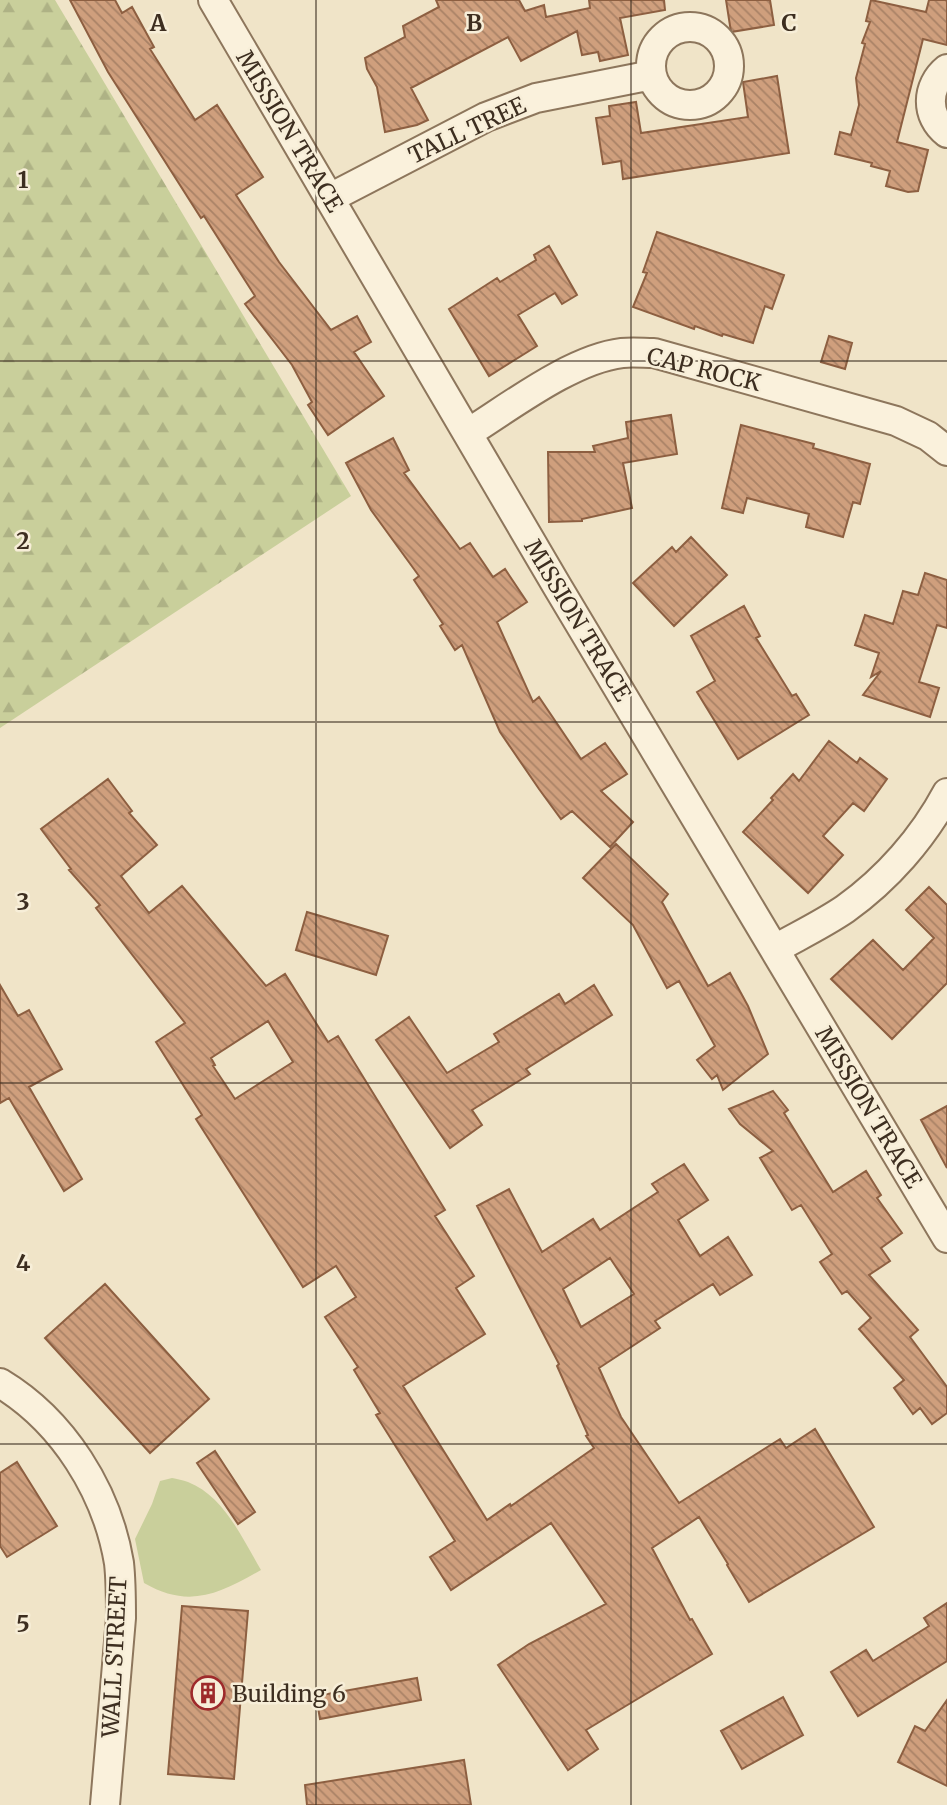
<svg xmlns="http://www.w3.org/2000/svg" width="947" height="1805" viewBox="0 0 947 1805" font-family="Merriweather,serif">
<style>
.forest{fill:url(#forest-firs)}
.park{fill:#c9cf9b}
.building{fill:url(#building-back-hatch);stroke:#8d5f41;stroke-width:2;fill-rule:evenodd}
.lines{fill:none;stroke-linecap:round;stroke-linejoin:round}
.street-casing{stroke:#8d765c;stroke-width:32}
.street{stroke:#faf1dc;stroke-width:28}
.grid{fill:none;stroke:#3d2e20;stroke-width:2;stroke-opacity:0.55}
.labels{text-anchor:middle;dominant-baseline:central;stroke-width:5;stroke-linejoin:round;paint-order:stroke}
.street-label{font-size:23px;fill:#3d2e20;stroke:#f7eed8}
.poi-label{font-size:23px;fill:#3d2e20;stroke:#f7eed8;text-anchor:start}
.grid-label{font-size:23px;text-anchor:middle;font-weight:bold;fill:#3d2e20;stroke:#f7eed8;stroke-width:5;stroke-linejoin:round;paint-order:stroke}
</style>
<defs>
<pattern id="forest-firs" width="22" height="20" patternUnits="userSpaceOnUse" patternTransform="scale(1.75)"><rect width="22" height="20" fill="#c9cf9b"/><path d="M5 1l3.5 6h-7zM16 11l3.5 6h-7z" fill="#aeb285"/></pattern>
<pattern id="building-back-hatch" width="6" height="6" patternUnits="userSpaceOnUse" patternTransform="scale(1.75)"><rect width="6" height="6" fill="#cf9f7d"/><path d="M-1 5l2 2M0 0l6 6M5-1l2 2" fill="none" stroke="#a98266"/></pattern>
</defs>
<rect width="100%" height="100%" fill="#f0e4c8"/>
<path class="forest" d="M0 0H55L351 496 0 728Z"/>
<path class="park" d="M172 1478C177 1479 183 1480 188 1482 224 1496 242 1538 261 1570 219 1594 189 1609 144 1583L135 1539 152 1504 160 1481Z"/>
<path class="building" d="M70 0H115L122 13 132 7 154 47 150 49 195 120 217 105 263 177 236 195 279 262 331 330 357 316 371 342 354 352 384 396 328 435 308 405 312 402 292 365 245 304 255 296 204 216 201 218 108 72Z
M436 0H519L525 11 544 5 546 17 590 8 589 0H664L665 10 620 18 628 55 600 61 598 52 582 55 577 31 521 61 508 37 411 88 428 120 417 125 385 132 377 87 367 69 365 58 405 37 403 26 439 7Z
M726 0H770L774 25 731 32Z
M871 0 926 12 929 0H947V45L923 39 897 142 928 150 918 191 908 192 886 186 890 171 871 166 872 163 835 154 840 132 851 135 859 105 856 78 865 44 862 43 870 22 866 21Z
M777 76 789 153 623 179 621 161 603 164 596 118 610 116 609 106 636 102 641 133 748 117 743 82Z
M657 232 784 275 772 309 765 306 753 343 723 334 722 336 695 326 694 329 633 307 647 273 643 272Z
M549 246 577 295 562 304 555 293 518 315 537 346 489 376 449 309 497 278 500 282 536 260 534 255Z
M829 336 852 343 845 369 821 362Z
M671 415 677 454 623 463 632 508 582 519V521L549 522 548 452H595L593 446 628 438 626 422Z
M741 425 814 444 813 448 870 464 860 504 853 502 843 537 806 527 809 514 747 498 743 513 722 508Z
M393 438 409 470 404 473 460 549 470 543 493 577 505 569 527 602 497 622 533 702 539 697 581 759 605 743 627 774 601 791 633 822 610 847 572 811 561 819 539 789 500 732 462 645 455 650 440 626 443 624 414 580 419 576 371 510 346 463Z
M691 537 727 575 674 626 633 583 672 547 676 552Z
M925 573 947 580V628L937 625 919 682 939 688 930 717 863 695 881 671 871 677 879 653 855 645 865 615 893 624 903 591 918 595Z
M744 606 760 636 756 638 792 696 796 694 809 715 738 759 697 692 715 681 691 636Z
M829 741 857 763 860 758 887 779 864 811 853 803 823 836 843 855 808 893 743 832 773 800 771 798 793 774 799 781Z
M108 779 132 811 129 813 157 845 121 876 149 913 182 886 266 986 285 974 328 1042 338 1036 445 1210 435 1216 474 1276 456 1288 485 1334 403 1386 487 1520 510 1504 511 1506 594 1448 586 1436 588 1435 557 1366 559 1364 477 1206 509 1189 542 1252 593 1219 600 1230 658 1192 652 1184 684 1164 708 1200 678 1220 700 1256 728 1237 752 1275 720 1295 713 1284 655 1321 660 1328 599 1368 621 1417 679 1503 780 1439 786 1448 815 1429 874 1527 749 1602 727 1565 728 1564 699 1517 652 1548 690 1620 692 1619 712 1654 586 1730 598 1749 568 1770 498 1665 529 1644 606 1604 551 1523 451 1590 430 1557 455 1541 376 1415 380 1413 354 1370 358 1367 325 1317 356 1297 336 1266 303 1287 196 1119 202 1115 156 1042 185 1023 96 908 100 905 69 870 71 869 41 829ZM268 1021 293 1062 235 1099 213 1066 215 1065 211 1058ZM610 1258 634 1294 581 1327 563 1289Z
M616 844 668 894 662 902 708 986 730 973 748 1006 768 1054 723 1090 717 1075 712 1079 697 1060 715 1046 679 981 667 988 633 925 583 878Z
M929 887 947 905V983L892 1039 831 979 873 940 903 970 934 938 906 910Z
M307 912 388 936 376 975 296 950Z
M0 985 18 1016 29 1010 62 1069 29 1087 82 1179 64 1191 9 1098 0 1103Z
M594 985 612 1015 526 1069 530 1074 472 1110 482 1125 450 1148 376 1040 409 1017 447 1073 499 1042 494 1034 559 994 565 1004Z
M773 1091 788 1110 784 1113 833 1192 866 1171 881 1195 877 1198 902 1233 881 1248 890 1261 869 1275 918 1330 910 1337 947 1387V1413L932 1424 920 1408 913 1414 894 1388 904 1380 859 1329 871 1318 847 1291 842 1294 820 1262 832 1254 801 1205 792 1210 760 1158 773 1151 740 1124 729 1109Z
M947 1106V1168L921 1120Z
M105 1284 209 1399 150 1453 45 1338Z
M215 1451 255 1512 238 1524 197 1463Z
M17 1462 57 1526 7 1557 0 1546V1473Z
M947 1603V1661L858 1716 831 1672 866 1650 873 1661 929 1626 924 1618Z
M182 1606 248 1611 234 1779 168 1774Z
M417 1678 421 1700 320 1719 316 1696Z
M783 1697 803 1735 742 1769 721 1731Z
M947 1700V1786L898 1762 915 1726 925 1731Z
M464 1760 471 1805H307L305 1785Z"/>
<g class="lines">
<defs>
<path id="street" d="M213 0 557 586 947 1238
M651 66a39 39 0 1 1 78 0a39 39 0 1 1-78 0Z
M947 69C926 86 925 116 947 133
M330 198 486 117 536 98 652 75
M468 433C511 406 572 359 622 353 632 352 644 353 654 353L896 421 928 436 947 451
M775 949C798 936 823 924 845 909 887 879 923 838 947 793
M0 1383C63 1421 107 1491 119 1563 121 1581 121 1599 121 1618L105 1805"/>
</defs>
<use href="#street" class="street-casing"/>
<use href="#street" class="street"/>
</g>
<path class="grid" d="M316 0V1805M631 0V1805M0 361H947M0 722H947M0 1083H947M0 1444H947"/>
<defs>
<symbol id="building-ring" viewBox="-11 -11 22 22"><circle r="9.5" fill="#f7eed8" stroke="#9e2a2b" stroke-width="1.5"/><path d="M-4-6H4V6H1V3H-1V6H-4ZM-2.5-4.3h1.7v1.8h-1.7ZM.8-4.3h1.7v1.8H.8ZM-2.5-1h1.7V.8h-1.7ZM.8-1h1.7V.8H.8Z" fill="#9e2a2b"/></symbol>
</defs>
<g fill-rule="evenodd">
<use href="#building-ring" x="189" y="1674" width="38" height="38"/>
</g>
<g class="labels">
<g class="street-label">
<text transform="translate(467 130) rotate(-25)">TALL TREE</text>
<text transform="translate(290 131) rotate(59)">MISSION TRACE</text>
<text transform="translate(704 369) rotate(14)">CAP ROCK</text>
<text transform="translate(578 620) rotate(59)">MISSION TRACE</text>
<text transform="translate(869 1107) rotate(59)">MISSION TRACE</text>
<text transform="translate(114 1657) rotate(-87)">WALL STREET</text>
</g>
<g class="poi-label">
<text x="232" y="1693">Building 6</text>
</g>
</g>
<g class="grid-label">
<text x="158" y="31">A</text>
<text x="474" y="31">B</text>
<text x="789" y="31">C</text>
<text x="23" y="188">1</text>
<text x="23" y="549">2</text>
<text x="23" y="910">3</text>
<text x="23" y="1271">4</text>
<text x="23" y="1632">5</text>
</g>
</svg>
